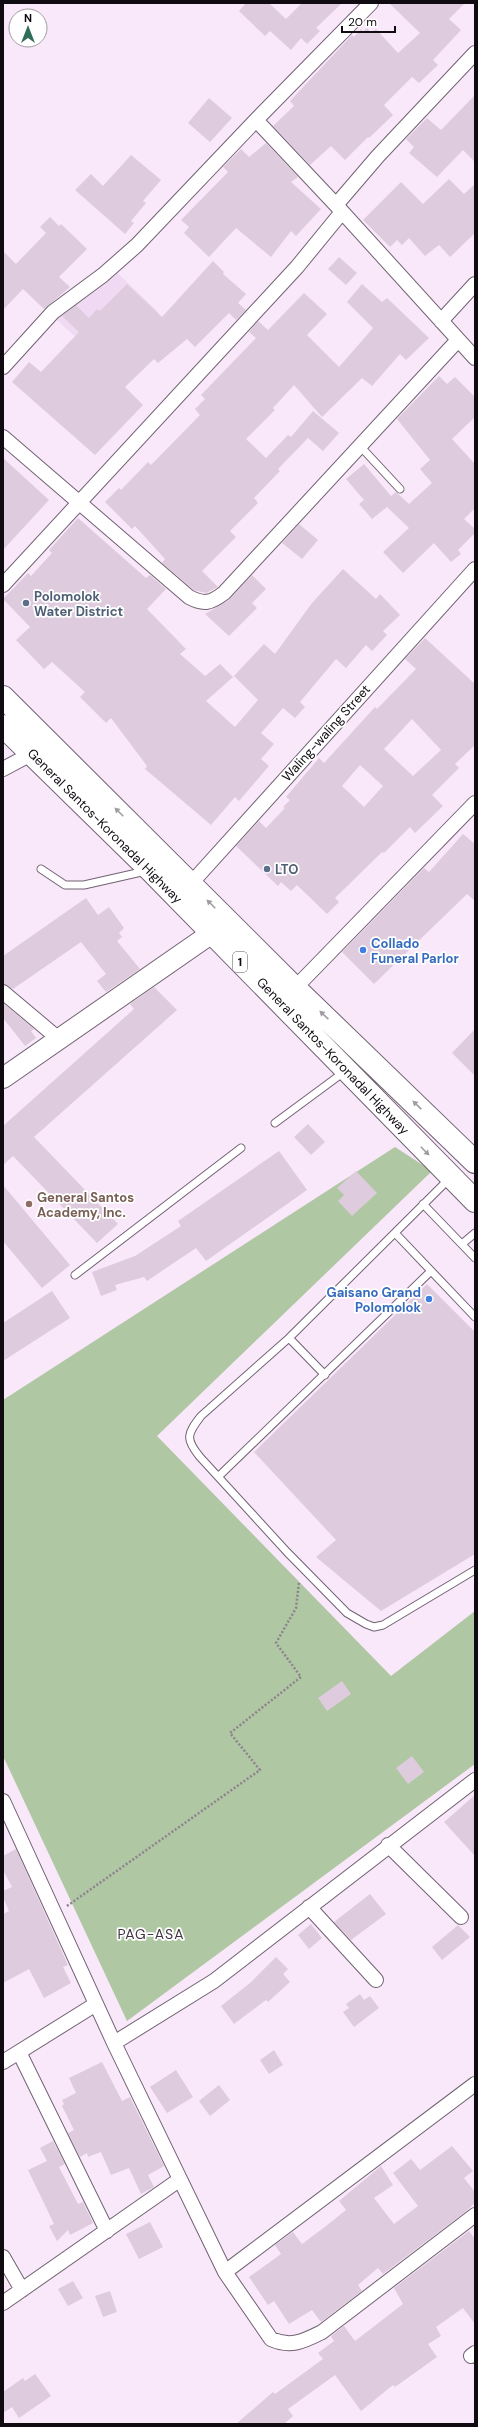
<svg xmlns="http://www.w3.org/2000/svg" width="478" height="2427" viewBox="0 0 478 2427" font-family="'DM Sans',sans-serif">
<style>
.built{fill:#f0d9f2}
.green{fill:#afc7a2}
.building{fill:#deccde;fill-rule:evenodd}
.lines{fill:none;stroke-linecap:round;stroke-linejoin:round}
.lane-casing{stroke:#716272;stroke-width:9}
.street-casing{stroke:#716272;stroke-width:16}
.secondary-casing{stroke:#716272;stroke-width:22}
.highway-casing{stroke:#716272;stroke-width:24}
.path{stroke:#8e828f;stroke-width:2.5;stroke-dasharray:2 2;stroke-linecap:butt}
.lane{stroke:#fff;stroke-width:7}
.street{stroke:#fff;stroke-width:14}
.secondary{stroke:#fff;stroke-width:20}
.highway{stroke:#fff;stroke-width:22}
.oneway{fill:#9f9da0}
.service-dot{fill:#5c6f8a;stroke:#fff;stroke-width:1.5}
.shop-dot{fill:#3f7fe0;stroke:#fff;stroke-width:1.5}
.education-dot{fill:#8d6e63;stroke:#fff;stroke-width:1.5}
.labels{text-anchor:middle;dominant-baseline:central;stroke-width:3.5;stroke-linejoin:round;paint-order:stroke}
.shield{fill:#fff;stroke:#585458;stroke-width:1}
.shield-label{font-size:12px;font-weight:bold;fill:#100b11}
.service-label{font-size:13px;font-weight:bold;fill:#4e5e75;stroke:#fff;text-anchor:start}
.street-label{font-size:13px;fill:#100b11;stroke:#fff}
.shop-label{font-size:13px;font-weight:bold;fill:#366cbe;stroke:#fff;text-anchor:start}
.education-label{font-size:13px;font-weight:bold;fill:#785e54;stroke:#fff;text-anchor:start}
.neighbourhood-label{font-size:14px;letter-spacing:1px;fill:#403241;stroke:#fff}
</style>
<rect width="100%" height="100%" fill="#f9e7fa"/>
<path class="built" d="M107 263 158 312 105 364 55 318Z"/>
<path class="green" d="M395 1147 432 1171 157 1436 391 1676 475 1611V1764L127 2021 3 1756V1400Z"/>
<path class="building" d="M246 3H269L286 19 302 3H342L316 28 320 31 307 44 301 38 291 50 270 31 265 36 239 11Z
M389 3H465L449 19 461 30 433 60 438 65 419 83 412 77 384 105 393 115 369 138 368 137 345 160 331 146 310 165 273 126 294 106 290 101 352 35 354 37 361 29 363 32 367 28 371 33 376 29 398 53 420 33Z
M475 95V162L463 150 437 177 409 153 414 147 406 139 427 118 441 130Z
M209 98 232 118 210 142 188 123Z
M266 143 298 177 291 182 321 209 296 236 291 231 271 257 236 228 209 257 184 233 189 227 181 220 228 172 223 167 241 149 249 157Z
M131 155 161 180 143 201 146 203 131 221 134 223 125 234 75 190 91 174 103 186Z
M449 179 464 194 475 184V233L450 257 439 245 425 256 409 238 402 245 397 240 390 247 363 220 401 182 423 204Z
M50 217 59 226 61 224 87 249 59 277 70 287 44 309 23 289 3 310V251L16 264 46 233 40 227Z
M339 257 357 273 346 285 328 269Z
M213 261 224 272 223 274 246 294 238 303 246 310 236 320 229 313 195 347 187 339 158 363 154 359 125 387 143 405 95 455 12 382 29 362 41 372 79 332 62 316 76 305 89 318 97 309 100 311 127 284 162 317Z
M362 284 382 302 387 298 429 338 406 360 400 354 372 386 362 378 322 417 294 385 273 408 275 410 246 439 266 458 288 435 291 437 313 411 339 433 323 451 308 438 278 469 280 471 254 498 258 503 230 531 236 537 202 571 218 587 206 593 194 590 162 563 165 559 135 526 132 529 105 502 119 488 121 490 148 462 151 465 200 415 195 409 205 399 201 395 256 338 249 332 258 321 268 330 304 293 327 314 307 335 339 367 373 328 347 302Z
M439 376 447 384 455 377 475 397V417L452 439 475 464V508L464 519 475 529V533L458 550 461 554 451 562 434 543 403 573 383 552 409 528 387 507 372 519 359 504 364 500 346 479 364 464 391 496 396 492 409 504 432 483 420 469 430 460 397 419Z
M3 458 49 500 3 550Z
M78 518 146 578 150 575 166 589 147 609 186 649 180 654 205 676 220 664 233 677 206 701 235 727 258 700 234 676 264 644 275 654 312 603 343 569 376 599 380 594 400 615 383 631 387 635 372 651 366 645 346 668 336 659 300 702 305 707 295 718 283 708 261 733 274 744 261 759 269 766 239 801 235 797 211 825 145 769 147 766 111 718 106 723 80 697 85 692 52 662 44 669 16 640 30 627 3 599 28 573 31 576 52 553 49 550Z
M299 524 318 540 302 559 282 543Z
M252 575 266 589 252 603 257 608 229 636 205 614 229 600Z
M425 638 475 684V745L455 764 459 768 432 795 443 806 415 833 410 827 384 853 382 852 335 898 339 902 327 914 297 885 291 891 281 882 278 886 236 846 259 821 266 828 285 808 283 807 290 800 286 797 319 758 324 763 375 707 377 709 416 669 405 659ZM412 719 441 750 413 776 384 749ZM360 765 383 786 364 807 342 786Z
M463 834 475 844V901L467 894 374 984 342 952 424 868 429 872Z
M86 898 98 915 109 907 124 928 119 933 122 937 117 941 140 969 106 992 97 981 106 974 81 942 13 989 3 984V956Z
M154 987 177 1010 34 1137 118 1224 97 1243 13 1156 3 1165V1126L134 1009 130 1004Z
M3 1003 34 1029 31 1031 36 1038 25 1046 3 1018Z
M475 1029V1076L452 1053Z
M308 1124 325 1142 311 1155 294 1137Z
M279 1151 307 1190 206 1261 196 1248 147 1281 144 1277 115 1285 117 1290 101 1296 92 1272 135 1256 181 1226 178 1221Z
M356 1171 377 1193 352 1216 338 1201 344 1195 337 1188Z
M3 1185 70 1265 42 1288 3 1241Z
M427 1284 475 1332V1554L381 1611 316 1557 336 1540 254 1452Z
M52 1291 70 1318 3 1361V1323Z
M342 1681 351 1694 327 1711 318 1698Z
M412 1756 424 1772 408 1784 396 1768Z
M475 1795V1856L444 1822Z
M16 1849 68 1965 63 1967 71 1983 44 1998 29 1969 3 1983V1914L9 1911 3 1897V1891L12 1887 3 1870V1856Z
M370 1894 386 1914 351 1940 334 1922Z
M311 1924 322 1938 309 1949 298 1935Z
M458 1925 470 1937 442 1960 432 1947Z
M276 1957 288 1969 283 1974 290 1982 268 2002 266 2000 234 2024 221 2006 250 1983Z
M360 1994 364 2000 370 1996 379 2008 354 2027 343 2012 349 2008 346 2004Z
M274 2050 283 2065 269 2074 260 2060Z
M102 2062 122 2101 130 2097 164 2166 148 2175 154 2187 141 2194 129 2168 111 2175 101 2152 88 2157 87 2153 80 2157 68 2133 74 2130 62 2106 64 2104 62 2100 76 2093 69 2078Z
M176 2070 193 2097 167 2113 150 2087Z
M219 2085 230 2100 210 2116 199 2101Z
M53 2141 65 2164 59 2167 78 2204 83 2202 93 2223 70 2235 68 2230 57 2241 49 2226 54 2224 28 2170 47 2161 40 2148Z
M452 2146 473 2171 464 2178 475 2192V2203L464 2213 383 2274 378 2268 358 2285 362 2291 321 2322 312 2310 289 2324 274 2301 268 2305 249 2277 281 2254 275 2245 293 2232 302 2244 326 2226 346 2210 339 2201 381 2166 393 2185 374 2198 394 2224 418 2206 393 2173 411 2159 420 2170Z
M150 2222 163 2247 139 2259 126 2234Z
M469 2231 475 2239V2324L463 2308 436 2327 441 2336 428 2344 437 2357 395 2387 393 2385 361 2411 335 2375 288 2409 293 2416 284 2424H236L273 2392 275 2394 323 2359 318 2353 334 2341 331 2336 344 2326 355 2341 403 2304 394 2288Z
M73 2281 83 2298 68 2306 58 2289Z
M110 2291 117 2312 103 2317 95 2296Z
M35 2374 51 2396 19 2418 12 2407 3 2413V2392L23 2378 25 2381Z"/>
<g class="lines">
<defs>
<path id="lane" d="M360 446 400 489
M41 869 65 885H84L146 871
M275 1123 344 1072
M450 1178 289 1338 201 1416C187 1434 185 1439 200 1457L287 1552 347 1613 366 1624 374 1627 383 1625 475 1570
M423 1204 475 1258
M395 1233 475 1317
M462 1244 475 1233
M75 1275 241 1148
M289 1338 325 1375
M219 1476 430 1272"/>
<path id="street" d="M256 120 336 205 475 358
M336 205 378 156 475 53
M441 321 475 284
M3 367 53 312 103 275 137 245 256 120 371 3
M3 437 189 597C204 605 211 603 224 593L458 340
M3 585 297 267 342 212
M3 769 33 753
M186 889 475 569
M295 988 475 803
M3 992 60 1040
M3 1801 114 2043 225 2272 271 2339C291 2348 304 2341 322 2332L475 2215
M388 1845 461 1917
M309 1907 376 1980
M114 2043 214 1981 475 1780
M19 2052 107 2231
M3 2062 96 2004
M3 2257 22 2290
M225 2272 475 2084
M3 2303 179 2180
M471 2356 475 2353"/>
<path id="secondary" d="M3 1078 212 933 223 922"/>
<path id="highway" d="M3 697 295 988 475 1162
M3 726 150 870 475 1201"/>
</defs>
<use href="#lane" class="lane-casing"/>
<use href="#street" class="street-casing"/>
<use href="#secondary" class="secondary-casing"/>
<use href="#highway" class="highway-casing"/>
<path class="path" d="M67 1906 260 1770 230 1733 301 1677 276 1643 296 1608 299 1582"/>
<use href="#lane" class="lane"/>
<use href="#street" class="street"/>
<use href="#secondary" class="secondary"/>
<use href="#highway" class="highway"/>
</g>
<defs><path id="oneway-solid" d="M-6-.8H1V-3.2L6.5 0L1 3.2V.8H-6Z"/></defs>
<g class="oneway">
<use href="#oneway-solid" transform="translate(119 812) rotate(-135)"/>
<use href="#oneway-solid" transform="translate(211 904) rotate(-135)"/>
<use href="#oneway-solid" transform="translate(324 1015) rotate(-137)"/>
<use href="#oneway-solid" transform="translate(417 1105) rotate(-136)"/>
<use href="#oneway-solid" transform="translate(425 1151) rotate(45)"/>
</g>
<g class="service-dot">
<circle cx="26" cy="603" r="4"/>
<circle cx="267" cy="869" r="4"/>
</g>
<g class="shop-dot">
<circle cx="363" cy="950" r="4"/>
<circle cx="429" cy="1299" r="4"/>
</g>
<circle class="education-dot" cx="29" cy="1204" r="4"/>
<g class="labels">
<rect class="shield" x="233" y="952" width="14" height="20" rx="3"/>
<g class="shield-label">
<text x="240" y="962">1</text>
</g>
<g class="service-label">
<text x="34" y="596">Polomolok<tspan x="34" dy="15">Water District</tspan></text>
<text x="275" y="869">LTO</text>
</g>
<g class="street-label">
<text transform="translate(326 733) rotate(-48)">Waling-waling Street</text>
<text transform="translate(105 826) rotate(45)">General Santos-Koronadal Highway</text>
<text transform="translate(333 1056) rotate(46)">General Santos-Koronadal Highway</text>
</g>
<g class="shop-label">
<text x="371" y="943">Collado<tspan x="371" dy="15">Funeral Parlor</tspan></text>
<text x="421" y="1292" text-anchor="end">Gaisano Grand<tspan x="421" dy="15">Polomolok</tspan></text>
</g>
<g class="education-label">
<text x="37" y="1197">General Santos<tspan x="37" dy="15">Academy, Inc.</tspan></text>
</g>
<g class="neighbourhood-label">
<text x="151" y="1934">PAG-ASA</text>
</g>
</g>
<rect width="478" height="2427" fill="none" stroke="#100b11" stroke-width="8"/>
<g transform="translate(28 28)"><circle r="19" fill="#ffffff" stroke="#9f9da0"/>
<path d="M0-3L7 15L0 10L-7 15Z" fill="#316e59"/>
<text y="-6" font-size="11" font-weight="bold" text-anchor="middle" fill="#100b11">N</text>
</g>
<path d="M342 26v6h53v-6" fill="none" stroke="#100b11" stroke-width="2"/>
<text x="348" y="26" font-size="12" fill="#100b11" stroke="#ffffff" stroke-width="3" paint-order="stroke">20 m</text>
</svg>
